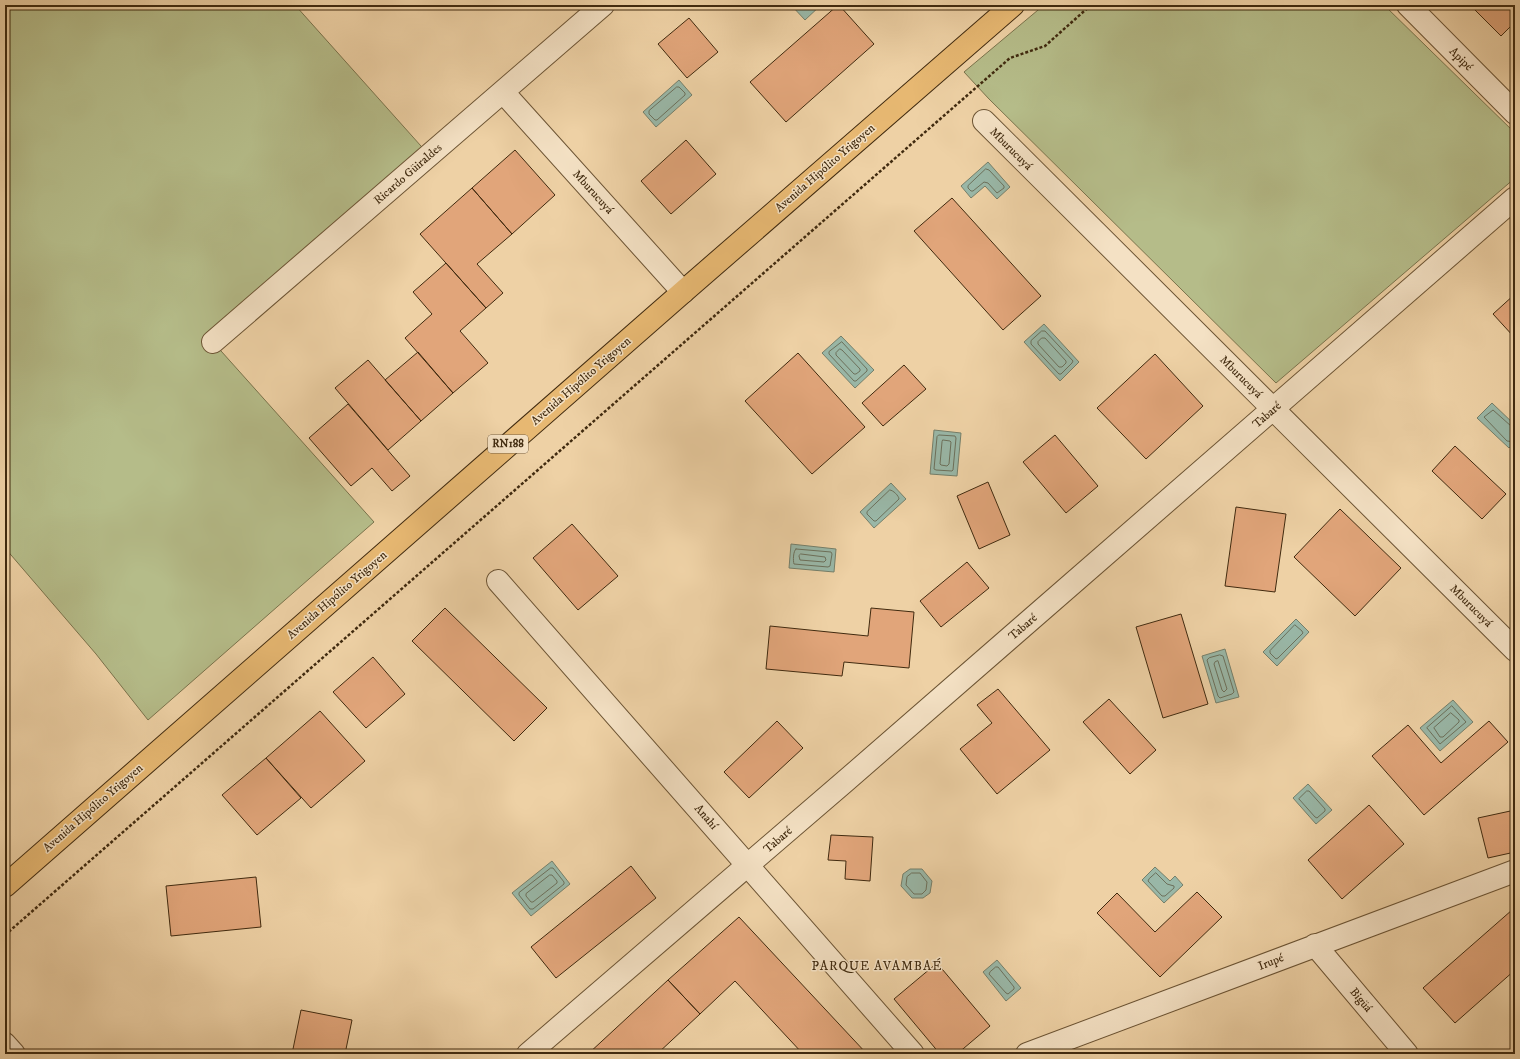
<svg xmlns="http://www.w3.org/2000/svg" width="1520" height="1059" viewBox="0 0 1520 1059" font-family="'IM FELL DW Pica',serif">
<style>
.green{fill:#b5bc89;stroke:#7a734c}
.water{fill:#99b7a7;stroke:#757f6a}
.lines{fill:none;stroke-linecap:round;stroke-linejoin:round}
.shore{stroke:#6c705b;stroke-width:1}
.building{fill:#e1a57a;stroke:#402a0f}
.street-casing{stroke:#6c5434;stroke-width:24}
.primary-casing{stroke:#402a0f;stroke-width:24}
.path{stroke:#402a0f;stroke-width:2.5;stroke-dasharray:3 2;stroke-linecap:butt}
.street{stroke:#f4e1c4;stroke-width:22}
.primary{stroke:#e7b872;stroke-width:22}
.labels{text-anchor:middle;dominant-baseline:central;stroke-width:3;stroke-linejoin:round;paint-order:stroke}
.shield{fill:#f4e1c4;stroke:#766145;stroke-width:1}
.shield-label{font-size:11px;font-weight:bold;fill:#402a0f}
.street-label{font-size:12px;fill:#402a0f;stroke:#f4e1c4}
.neighbourhood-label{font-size:13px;letter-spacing:1px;fill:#402a0f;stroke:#f4e1c4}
</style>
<rect width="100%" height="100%" fill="#eed1a5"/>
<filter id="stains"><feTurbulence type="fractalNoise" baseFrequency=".005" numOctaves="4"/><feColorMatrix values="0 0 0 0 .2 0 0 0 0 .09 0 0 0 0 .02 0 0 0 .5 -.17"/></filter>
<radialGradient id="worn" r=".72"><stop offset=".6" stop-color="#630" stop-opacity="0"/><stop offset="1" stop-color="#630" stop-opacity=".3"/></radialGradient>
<path class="green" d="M5 5H295L429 155 213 342 374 522 148 720 96 654 5 548Z
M1044 5H1384L1515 133V178L1276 383 989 99 964 72Z"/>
<path class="water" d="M791 5H821L805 20Z
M679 80 692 95 656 127 643 112Z
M988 162 1010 187 997 199 985 186 971 198 961 186Z
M1044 324 1079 362 1060 381 1024 342Z
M841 336 874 370 855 388 822 353Z
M1492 403 1515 425V448L1512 445 1509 448 1477 418Z
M934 430 961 433 957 476 930 474Z
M891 483 906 499 874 528 860 512Z
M791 544 836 549 834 572 789 568Z
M1296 619 1309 632 1277 666 1263 652Z
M1225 649 1239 697 1216 703 1202 656Z
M1453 700 1473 722 1440 751 1420 728Z
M1308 784 1332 810 1316 824 1293 798Z
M552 861 570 884 531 916 512 893Z
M1155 867 1170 881 1175 876 1183 885 1164 903 1142 880Z
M910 869H922L932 881 930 893 923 898H912L901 886 903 874Z
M997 960 1021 988 1006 1001 983 972Z"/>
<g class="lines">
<path class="shore" d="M677 87H679L685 93V95L657 120H655L649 114V111Z
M986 169 989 170 1004 186V188L997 193 988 183 984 182 973 191H971L968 188V186Z
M1042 331H1045L1073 361 1072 363 1061 374H1059L1031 344V341Z
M1042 338H1045L1066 361V363L1062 367H1059L1038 344V342Z
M842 342 867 369V371L856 381H854L829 354V352Z
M840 349 842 350 860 369V371L856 374H854L836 355V353Z
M1515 427 1511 426 1493 410 1484 417 1507 441 1515 442
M939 435 955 436 956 438 953 470 952 471 936 470 934 469 937 437Z
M943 440 950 441 951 442 949 464 947 466 941 465 940 464 942 442Z
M890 490C893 490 899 496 899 499L876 521H874L867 514V512Z
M796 549 831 552 832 554 830 566 828 567 794 564C793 561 793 551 796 549Z
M801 554 825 557 826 560 824 562 800 560 799 556Z
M1295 625 1302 631 1303 633 1278 658 1276 659 1270 653V651Z
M1220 655 1223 656 1234 692 1232 694 1220 698 1218 696 1207 660 1209 658Z
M1218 661 1227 689 1224 692 1222 690 1214 664 1215 662Z
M1452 706 1466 722 1440 744 1427 728Z
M1451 713 1459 720V722L1443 737H1440L1434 728Z
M1307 791H1309L1325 809V811L1317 818 1315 817 1299 799Z
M551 868H553L564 882V884L533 909H530L519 895V893Z
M912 873H920L927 882 926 890 922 894H914L906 885 907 877Z
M1156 873 1167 884 1174 886V888L1165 896H1162L1148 881 1149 879Z
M550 875H552L557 881V883L533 902H531L526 896V894Z
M996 967H998L1014 987V989L1008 994 1006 993 989 974 990 972Z"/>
</g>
<path class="building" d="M838 5H839L874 44 786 122 750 82Z
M1470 5H1515V22L1501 36Z
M689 18 718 52 687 78 658 44Z
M686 140 716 174 671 214 641 181Z
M515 150 555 195 512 234 472 188Z
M472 188 512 234 477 264 503 293 486 308 420 234Z
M952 198 1041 296 1003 330 914 231Z
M446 263 486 308 460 331 488 363 453 393 405 338 432 314 413 292Z
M1515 294V336L1514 337 1493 314Z
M418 352 453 393 421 421 385 380Z
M798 353 865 427 812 474 745 401Z
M1155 354 1203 406 1146 459 1097 408Z
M368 360 421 421 388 450 335 388Z
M904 365 926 389 883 426 862 403Z
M348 404 410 476 392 491 372 468 351 486 309 438Z
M1055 435 1098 486 1066 513 1023 462Z
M1455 446 1506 494 1482 519 1432 471Z
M988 482 1010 535 979 549 957 496Z
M1236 507 1286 514 1275 592 1225 586Z
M1340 509 1401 568 1355 616 1294 557Z
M572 524 618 576 578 610 533 558Z
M967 562 989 588 941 627 920 601Z
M445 608 547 708 514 741 412 641Z
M871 608 914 612 909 668 844 662 842 676 766 669 770 626 868 636Z
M1181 614 1208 704 1163 718 1136 627Z
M373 657 405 694 366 728 333 692Z
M998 689 1050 750 997 794 960 749 992 723 977 705Z
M1109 699 1156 750 1130 774 1083 722Z
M320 711 365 761 311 808 266 758Z
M777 721 803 748 749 798 724 772Z
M1489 721 1508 742 1424 815 1372 756 1408 725 1441 763Z
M266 758 301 798 257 835 222 795Z
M1369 805 1404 844 1342 899 1308 860Z
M1515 810V852L1488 858 1478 818Z
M831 835 873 837 870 881 845 879 846 861 828 860Z
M631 866 656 898 556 978 531 947Z
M256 877 261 927 171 936 166 886Z
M1197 892 1222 917 1160 977 1097 913 1117 893 1155 932Z
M1512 910 1515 913V970L1455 1023 1423 988Z
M739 917 867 1054H803L735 981 700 1014 668 980Z
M937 963 990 1026 957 1054H940L894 999Z
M668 980 700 1014 657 1054H588Z
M301 1010 352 1020 345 1054H292Z"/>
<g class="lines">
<defs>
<path id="street" d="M1408 5 1515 113
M503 92 683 292
M984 121 1515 650
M213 342 603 5
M498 581 913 1054
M1315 945 1407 1054
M5 1044 14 1054
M528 1054C859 771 1187 485 1515 198
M1027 1054 1515 871"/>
<path id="primary" d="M5 886 683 292 1013 5"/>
</defs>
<use href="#street" class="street-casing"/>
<use href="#primary" class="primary-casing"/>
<path class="path" d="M5 935 1010 58 1045 46 1091 5"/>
<use href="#street" class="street"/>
<use href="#primary" class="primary"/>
</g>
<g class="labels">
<rect class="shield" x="488" y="435" width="40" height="18" rx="3"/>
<g class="shield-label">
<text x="508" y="444">RN188</text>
</g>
<g class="street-label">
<text transform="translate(1461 59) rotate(45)">Apipé</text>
<text transform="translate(1011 149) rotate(45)">Mburucuyá</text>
<text transform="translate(825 168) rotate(-41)">Avenida Hipólito Yrigoyen</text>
<text transform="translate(408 174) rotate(-41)">Ricardo Güiraldes</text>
<text transform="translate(593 192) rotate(48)">Mburucuyá</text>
<text transform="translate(1241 377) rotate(45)">Mburucuyá</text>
<text transform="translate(581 381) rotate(-41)">Avenida Hipólito Yrigoyen</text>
<text transform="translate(1267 415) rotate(-41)">Tabaré</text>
<text transform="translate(337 595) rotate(-41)">Avenida Hipólito Yrigoyen</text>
<text transform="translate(1471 606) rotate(45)">Mburucuyá</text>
<text transform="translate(1023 627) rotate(-41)">Tabaré</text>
<text transform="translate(93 808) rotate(-41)">Avenida Hipólito Yrigoyen</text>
<text transform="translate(706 817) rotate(49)">Anahí</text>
<text transform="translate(778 840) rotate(-41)">Tabaré</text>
<text transform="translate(1271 962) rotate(-21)">Irupé</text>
<text transform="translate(1361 1000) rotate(50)">Bigüá</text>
</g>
<g class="neighbourhood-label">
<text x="877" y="966">PARQUE AVAMBAÉ</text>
</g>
</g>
<rect width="1520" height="1059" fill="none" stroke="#eed1a5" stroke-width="20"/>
<rect x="6" y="6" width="1508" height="1047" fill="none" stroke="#402a0f" stroke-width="2"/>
<rect x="10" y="10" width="1500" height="1039" fill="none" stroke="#402a0f"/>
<rect width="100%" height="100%" filter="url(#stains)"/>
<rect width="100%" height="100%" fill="url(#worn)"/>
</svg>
